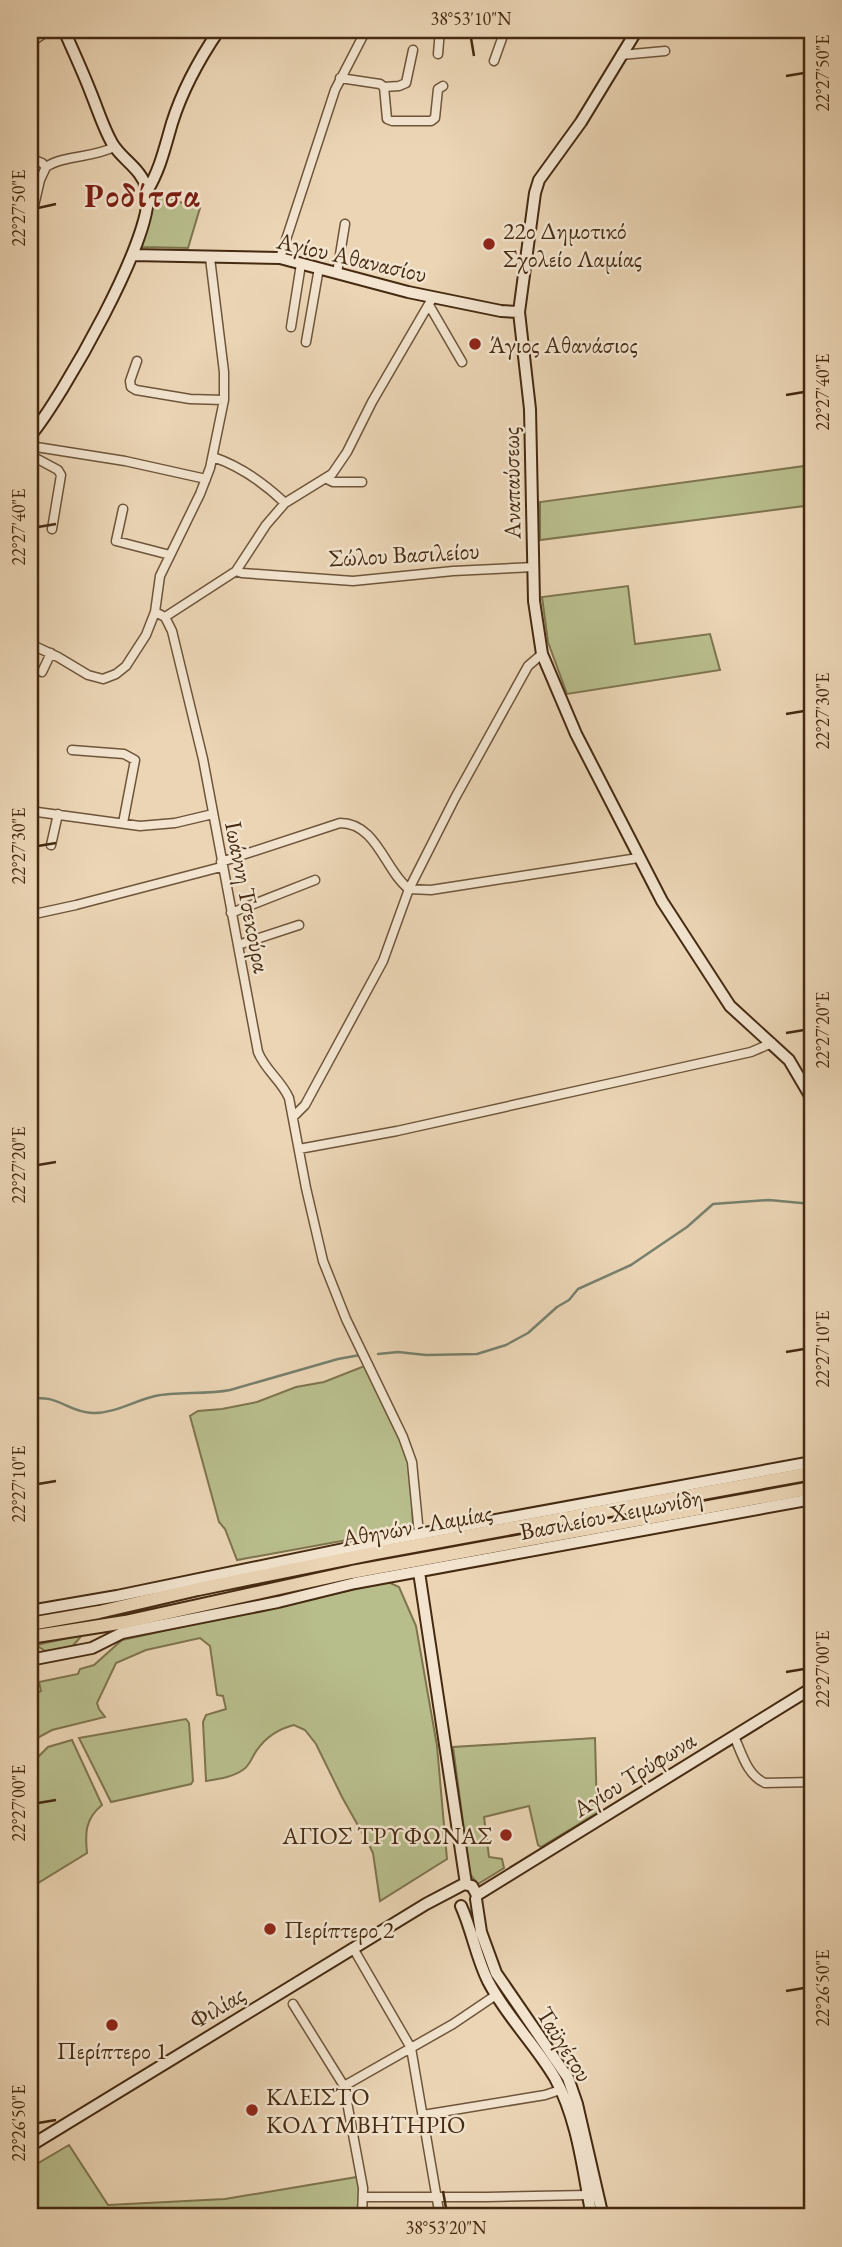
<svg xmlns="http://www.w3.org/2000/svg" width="842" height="2247" viewBox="0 0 842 2247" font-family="'EB Garamond',serif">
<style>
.green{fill:#b8bd8c;stroke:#7e744e;stroke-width:2}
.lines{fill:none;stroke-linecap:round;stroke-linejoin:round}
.stream{stroke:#77806d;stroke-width:2.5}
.street-casing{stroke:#6e553a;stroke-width:11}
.secondary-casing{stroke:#452a11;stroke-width:14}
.primary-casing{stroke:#452a11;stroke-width:16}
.street{stroke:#f2e4cf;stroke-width:8}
.secondary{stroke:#f2e4cf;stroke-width:10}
.primary{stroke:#ebd5b5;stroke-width:12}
.ticks{fill:none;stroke:#452a11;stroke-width:2.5}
.poi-dot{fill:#8f2418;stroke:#f2e4cf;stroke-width:2.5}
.labels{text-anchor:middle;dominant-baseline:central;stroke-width:5;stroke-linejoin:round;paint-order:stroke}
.poi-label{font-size:24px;fill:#452a11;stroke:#f2e4cf;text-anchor:start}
.street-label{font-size:24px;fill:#452a11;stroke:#f2e4cf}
.district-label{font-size:32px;font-weight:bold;letter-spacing:2px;fill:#7a1f14;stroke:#f2e4cf}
.neatline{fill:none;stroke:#452a11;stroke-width:2.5}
.ticks-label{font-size:18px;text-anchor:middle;fill:#452a11}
</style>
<rect width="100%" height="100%" fill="#ebd5b5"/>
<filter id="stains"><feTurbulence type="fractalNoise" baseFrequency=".00286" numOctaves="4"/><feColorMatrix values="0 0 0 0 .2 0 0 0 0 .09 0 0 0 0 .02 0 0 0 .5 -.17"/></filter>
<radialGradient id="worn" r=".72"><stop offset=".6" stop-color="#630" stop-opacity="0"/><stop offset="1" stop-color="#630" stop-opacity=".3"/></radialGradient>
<path class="green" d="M156 195 200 208 188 248 142 247 140 244Z
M812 465V505L540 540V502Z
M628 586 635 644 710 634 720 670 567 694 548 642 542 597Z
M367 1365 406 1448 411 1474 413 1528 237 1560 225 1529 219 1522 190 1416 198 1411 222 1409 257 1402 296 1387 324 1382Z
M388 1582 399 1587 416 1626 437 1746 447 1859 380 1901 373 1853 369 1845 342 1797 316 1744 305 1730 294 1725C278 1729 266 1737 257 1750 252 1756 251 1764 244 1769 234 1777 219 1779 206 1781L203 1722 206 1715 226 1709 223 1696 217 1695 210 1646 200 1638 146 1650 116 1663 97 1703 99 1709 105 1717 52 1730 30 1742V1698L31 1694 41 1691 39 1682 78 1674 80 1669 94 1665 122 1640Z
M82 1635 72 1647 45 1651 36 1645Z
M186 1719 189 1723 193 1781 191 1784 111 1802 79 1738Z
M595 1738 597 1813 541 1847 538 1845 529 1806 484 1817 489 1857 502 1859 504 1868 478 1884 470 1874 453 1747Z
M72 1740 102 1805C85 1819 85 1833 87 1853L30 1888V1765L48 1747Z
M69 2145 108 2205 225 2199 357 2177 360 2195 357 2217H30V2168Z"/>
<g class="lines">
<path class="stream" d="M378 1354 398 1352 426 1355 477 1354 506 1345 528 1333 557 1307 569 1300 578 1289 631 1265 687 1227 713 1204 769 1200 812 1204
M30 1399C59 1394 67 1412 92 1413 113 1414 134 1401 155 1396 177 1391 206 1395 230 1390L338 1359 360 1355"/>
<defs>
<path id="street" d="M30 43 49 30
M438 54 440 30
M621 55 665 51
M494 61 505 30
M340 78 380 84 384 87 387 119 392 121H431L435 118 438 89 443 86
M384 87 399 86 406 83 413 50
M30 158 42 163 46 167
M30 223 40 180 46 167C64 155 93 158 114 147
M280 258 335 90 366 30
M337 273 345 224
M429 305 462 362
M291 327 301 264
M306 342 319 268
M137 361 130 381 131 387 136 390 190 399 224 400
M30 446 125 461 206 479
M30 455 58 470 61 475 52 529
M213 457C240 466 265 484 285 503
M327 479 333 482H362
M123 509 116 541 170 555
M236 571 242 573 353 581 453 571 534 567
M30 609 33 597
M155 612 165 617 172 631 203 759 258 1052C265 1070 281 1080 289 1098L306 1188 323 1261 346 1319 403 1437 412 1462 419 1534
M165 617 236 571 266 525 285 503 332 474 347 452 372 402 433 297
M30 644 58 657 88 675 103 679 116 674 126 666 146 635 155 612 160 576 200 494 210 468 224 400V372L210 258
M42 672 51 653
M72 750 124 754 135 760 123 823
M30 811 140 826 175 823 213 814
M51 845 58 814
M221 862 340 823C377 823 385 871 409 889L431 890 638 858
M231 913 315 880
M30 915 76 905 221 867
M238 945 299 925
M294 1116 305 1105 383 961 409 889 455 798 528 666 542 654
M299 1149 397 1131 621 1081 751 1052 772 1043
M30 1277 31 1293
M734 1736C742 1754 747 1775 765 1783L812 1782
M353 1948 411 2048 440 2217
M293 2004 344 2086 363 2188 362 2217
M344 2086 453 2024 496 1995
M423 2115 545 2095 560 2090
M364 2197H487L588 2195"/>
<path id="secondary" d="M637 30 581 122 539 180 535 193 519 312 530 409 534 601 542 654 576 734 662 901 730 1006 789 1060 812 1099
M147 191C160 170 165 147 172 123 182 91 200 58 219 30
M132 255 280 258 408 292 501 311 519 312
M30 436C60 401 158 231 147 189 141 168 122 160 112 143 103 127 98 110 91 93 83 72 73 51 64 30
M419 1572 466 1884
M30 1611 117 1596 392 1539 812 1462
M30 1660 92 1648 122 1633 278 1602 355 1583 812 1499
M477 1895 812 1688
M476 1899 481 1932 496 1973 568 2078 577 2104 603 2217
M461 1906C472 1930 476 1957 488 1981 506 2016 535 2044 555 2078 578 2120 583 2171 592 2217
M30 2146 426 1904 464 1884 472 1886 477 1895"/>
<path id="primary" d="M30 1624 99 1612 198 1589 375 1553 812 1473
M30 1637 125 1622 352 1572 812 1488"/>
</defs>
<use href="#street" class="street-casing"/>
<use href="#secondary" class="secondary-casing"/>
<use href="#primary" class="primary-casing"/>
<use href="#street" class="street"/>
<use href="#secondary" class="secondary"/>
<use href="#primary" class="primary"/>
</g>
<path class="ticks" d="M471 38 474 56M786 76 804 73M38 208 56 204M786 395 804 392M38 527 56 524M786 714 804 711M38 846 56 843M786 1033 804 1030M38 1165 56 1162M786 1352 804 1349M38 1484 56 1481M786 1672 804 1669M38 1803 56 1800M786 1991 804 1988M38 2123 56 2120M443 2191 446 2208"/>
<g class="poi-dot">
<circle cx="489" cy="244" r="7"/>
<circle cx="475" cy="344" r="7"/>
<circle cx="506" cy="1835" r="7"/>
<circle cx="270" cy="1929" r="7"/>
<circle cx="112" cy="2025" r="7"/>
<circle cx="252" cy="2110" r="7"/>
</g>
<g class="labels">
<g class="poi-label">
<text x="503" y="230">22ο Δημοτικό<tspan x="503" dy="28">Σχολείο Λαμίας</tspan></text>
<text x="489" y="344">Άγιος Αθανάσιος</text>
<text x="492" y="1835" text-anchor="end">ΑΓΙΟΣ ΤΡΥΦΩΝΑΣ</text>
<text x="284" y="1929">Περίπτερο 2</text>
<text x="112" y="2050" text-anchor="middle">Περίπτερο 1</text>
<text x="266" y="2096">ΚΛΕΙΣΤΟ<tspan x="266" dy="28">ΚΟΛΥΜΒΗΤΗΡΙΟ</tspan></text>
</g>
<g class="street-label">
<text transform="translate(352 257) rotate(13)">Αγίου Αθανασίου</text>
<text transform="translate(511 483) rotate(-91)">Αναπαύσεως</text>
<text transform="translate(404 554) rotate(-3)">Σώλου Βασιλείου</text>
<text transform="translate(248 897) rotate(79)">Ιωάννη Τσεκούρα</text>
<text transform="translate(611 1514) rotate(-11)">Βασιλείου Χειμωνίδη</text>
<text transform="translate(417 1525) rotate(-10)">Αθηνών - Λαμίας</text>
<text transform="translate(634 1774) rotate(-32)">Αγίου Τρύφωνα</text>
<text transform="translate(217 2007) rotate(-31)">Φιλίας</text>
<text transform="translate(565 2044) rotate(58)">Ταϋγέτου</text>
</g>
<g class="district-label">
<text x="143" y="196">Ροδίτσα</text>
</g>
</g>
<rect width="842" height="2247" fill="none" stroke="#ebd5b5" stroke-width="77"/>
<rect x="38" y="38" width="766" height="2170" class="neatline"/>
<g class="ticks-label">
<text x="471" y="25">38°53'10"N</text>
<text transform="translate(823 73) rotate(-90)" y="6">22°27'50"E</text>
<text transform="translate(19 208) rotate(-90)" y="6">22°27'50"E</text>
<text transform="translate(823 392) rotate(-90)" y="6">22°27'40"E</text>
<text transform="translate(19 527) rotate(-90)" y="6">22°27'40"E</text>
<text transform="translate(823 711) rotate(-90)" y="6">22°27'30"E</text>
<text transform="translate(19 846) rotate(-90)" y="6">22°27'30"E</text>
<text transform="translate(823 1030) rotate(-90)" y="6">22°27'20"E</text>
<text transform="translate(19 1165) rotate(-90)" y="6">22°27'20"E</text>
<text transform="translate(823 1349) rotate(-90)" y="6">22°27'10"E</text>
<text transform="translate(19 1484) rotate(-90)" y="6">22°27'10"E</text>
<text transform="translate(823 1669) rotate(-90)" y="6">22°27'00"E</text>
<text transform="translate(19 1803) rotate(-90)" y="6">22°27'00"E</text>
<text transform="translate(823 1988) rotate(-90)" y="6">22°26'50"E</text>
<text transform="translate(19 2123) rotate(-90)" y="6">22°26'50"E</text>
<text x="446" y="2234">38°53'20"N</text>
</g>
<rect width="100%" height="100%" filter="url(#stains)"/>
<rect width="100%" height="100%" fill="url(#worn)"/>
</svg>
